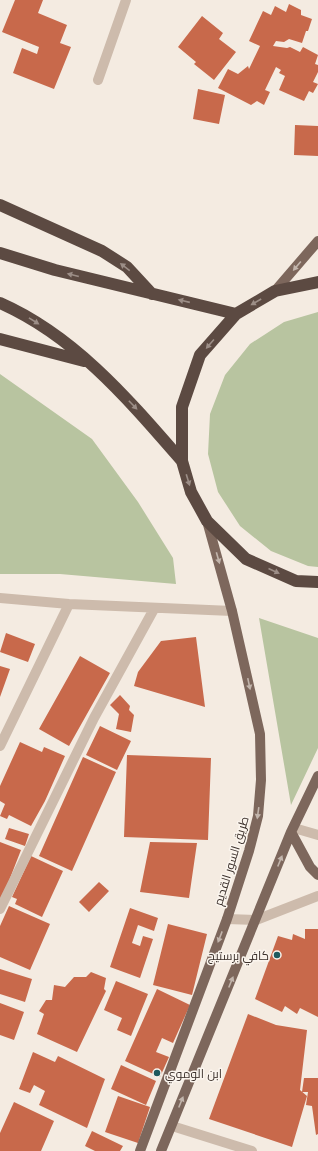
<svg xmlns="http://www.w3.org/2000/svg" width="318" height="1151" viewBox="0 0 318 1151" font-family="Quicksand,Cairo,sans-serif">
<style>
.green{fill:#b8c4a0}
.building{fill:#c8694b}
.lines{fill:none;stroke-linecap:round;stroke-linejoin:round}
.minor{stroke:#cdbbac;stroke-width:10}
.major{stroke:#7d675c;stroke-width:10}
.highway{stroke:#5c4a42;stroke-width:12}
.oneway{fill:#c2b5ac}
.oneway2{fill:#9c8e87}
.poi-dot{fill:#1f5a5e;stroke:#fbf5ee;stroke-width:1.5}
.labels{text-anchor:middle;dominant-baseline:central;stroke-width:3;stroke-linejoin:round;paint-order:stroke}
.street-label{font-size:12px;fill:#3b302b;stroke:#fbf5ee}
.poi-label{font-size:12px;fill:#3b302b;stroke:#fbf5ee;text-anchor:end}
</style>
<rect width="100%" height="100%" fill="#f4ebe1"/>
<path class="green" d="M318 312V567L308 566 271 551 240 526 218 492 208 454 210 414 225 375 250 344 284 322Z
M0 374 92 439 138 502 173 558 176 584 60 574H0Z
M259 618 318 638V748L291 805Z"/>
<path class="building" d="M15 0H43L38 13 67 25 60 43 71 47 54 89 13 73 22 48 37 54 39 47 2 32Z
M289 4 301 10V15L312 19 308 31H306L302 43 289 39 284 42 276 41 273 46 287 48 290 47 300 52 303 47 318 55 315 64 318 65V72L313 82 318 84 313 93 309 91 304 101 279 90 285 76 279 73 281 70 276 67 265 90 270 92 264 105 257 101 251 105 218 88 228 69 238 74 248 66 249 69 260 46 249 41 263 11 271 15 275 6 286 12Z
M202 16 223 33 219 39 236 52 214 80 194 64 196 62 178 47Z
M198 89 225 95 219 124 193 119Z
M295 125 318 126V156L294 155Z
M6 633 35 644 28 662 0 652Z
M196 637 205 707 134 686 138 672 161 641Z
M80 656 110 673 69 746 39 729Z
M0 666 10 669 0 697Z
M120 695 130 706 129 710 134 715 131 732 116 729 119 714 110 705Z
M100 726 131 741 117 770 86 755Z
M20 742 42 752 44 747 65 756 45 801 31 826 9 815 7 819 0 816 5 804 0 801V786Z
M127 755 211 758 208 840 124 837Z
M83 757 116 772 72 871 39 856Z
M9 828 29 834 25 846 5 839Z
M0 842 21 850 0 904Z
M150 842 197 843 189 898 140 892Z
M31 856 63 871 42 917 15 904 17 899 12 897Z
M99 882 109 891 89 912 79 902Z
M9 906 50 924 30 970 0 957V926Z
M130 908 158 918 154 931 138 925 132 943 140 946 143 936 153 939 140 978 110 967Z
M168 924 207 934 192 995 153 985Z
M305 929H318V1017L300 1008 297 1014 285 1006 282 1012 255 999 278 936 292 940 293 934 305 939Z
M0 969 32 979 25 1002 0 994Z
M91 972 106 978 104 989 106 991 77 1052 37 1034 44 1014 39 1011 46 1000H52L54 985 65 987 74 977H86Z
M116 981 148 994 131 1036 117 1030 122 1018 104 1010Z
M157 989 190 1005 173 1043 162 1038 156 1052 169 1057 160 1077 125 1061Z
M0 1003 24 1012 14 1040 0 1035Z
M248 1014 276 1025 307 1030 300 1090 307 1096 292 1147 209 1119Z
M33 1052 55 1062 58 1056 105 1079 87 1128 39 1105 45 1091 34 1085 30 1093 19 1089Z
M121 1065 156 1081 146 1105 111 1089Z
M304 1078H318V1134L316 1135 312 1106 306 1105 308 1092H302Z
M118 1096 150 1107 138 1143 105 1132Z
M14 1102 54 1121 41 1151H0V1133Z
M92 1131 123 1146 120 1151H95L85 1146Z"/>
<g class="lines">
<path class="minor" d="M98 80 126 0
M0 598 69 604 232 611
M0 746 69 604
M294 828 318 835
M0 909 94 718 154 609
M227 919 256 920 318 896
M172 1126 252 1151"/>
<path class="major" d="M275 291 318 241
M291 832 310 867 318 875
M140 1151 227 919 249 851 258 816 261 780 260 734 232 611 207 521
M161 1151 291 832 318 776"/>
<path class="highway" d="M0 205 102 251 127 267 152 294
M0 253 55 270 236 314
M318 282 275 291 236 314 200 355 182 407V461L191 492 207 521 246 559 296 581 318 582
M0 303C75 336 129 400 182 461
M0 339 84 361"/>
</g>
<defs><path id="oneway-solid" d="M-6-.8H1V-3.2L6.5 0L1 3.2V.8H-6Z"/></defs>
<g class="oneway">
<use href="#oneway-solid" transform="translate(297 266) rotate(130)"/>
<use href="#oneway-solid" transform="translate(218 558) rotate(74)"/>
<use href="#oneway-solid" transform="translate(249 684) rotate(78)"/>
<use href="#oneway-solid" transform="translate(258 813) rotate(98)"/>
<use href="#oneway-solid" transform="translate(280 861) rotate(-68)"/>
<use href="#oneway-solid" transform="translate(220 937) rotate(111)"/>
<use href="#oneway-solid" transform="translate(231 982) rotate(-68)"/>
<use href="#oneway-solid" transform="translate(181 1102) rotate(-68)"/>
</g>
<g class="oneway2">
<use href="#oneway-solid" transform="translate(125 267) rotate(-142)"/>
<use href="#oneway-solid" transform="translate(73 275) rotate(-166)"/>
<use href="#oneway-solid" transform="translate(184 301) rotate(-167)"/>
<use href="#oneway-solid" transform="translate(256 302) rotate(150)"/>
<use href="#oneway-solid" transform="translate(34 321) rotate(32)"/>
<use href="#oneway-solid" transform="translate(210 344) rotate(131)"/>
<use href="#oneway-solid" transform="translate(133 405) rotate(46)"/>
<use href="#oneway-solid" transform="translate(188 480) rotate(73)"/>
<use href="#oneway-solid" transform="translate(274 571) rotate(24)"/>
</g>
<g class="poi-dot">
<circle cx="277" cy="955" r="4"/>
<circle cx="157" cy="1073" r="4"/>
</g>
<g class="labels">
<g class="street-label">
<text transform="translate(231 861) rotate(-73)">طريق السور القديم</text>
</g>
<g class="poi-label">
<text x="269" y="955">كافي برستيج</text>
<text x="165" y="1073" text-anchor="start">ابن الوموي</text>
</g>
</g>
</svg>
